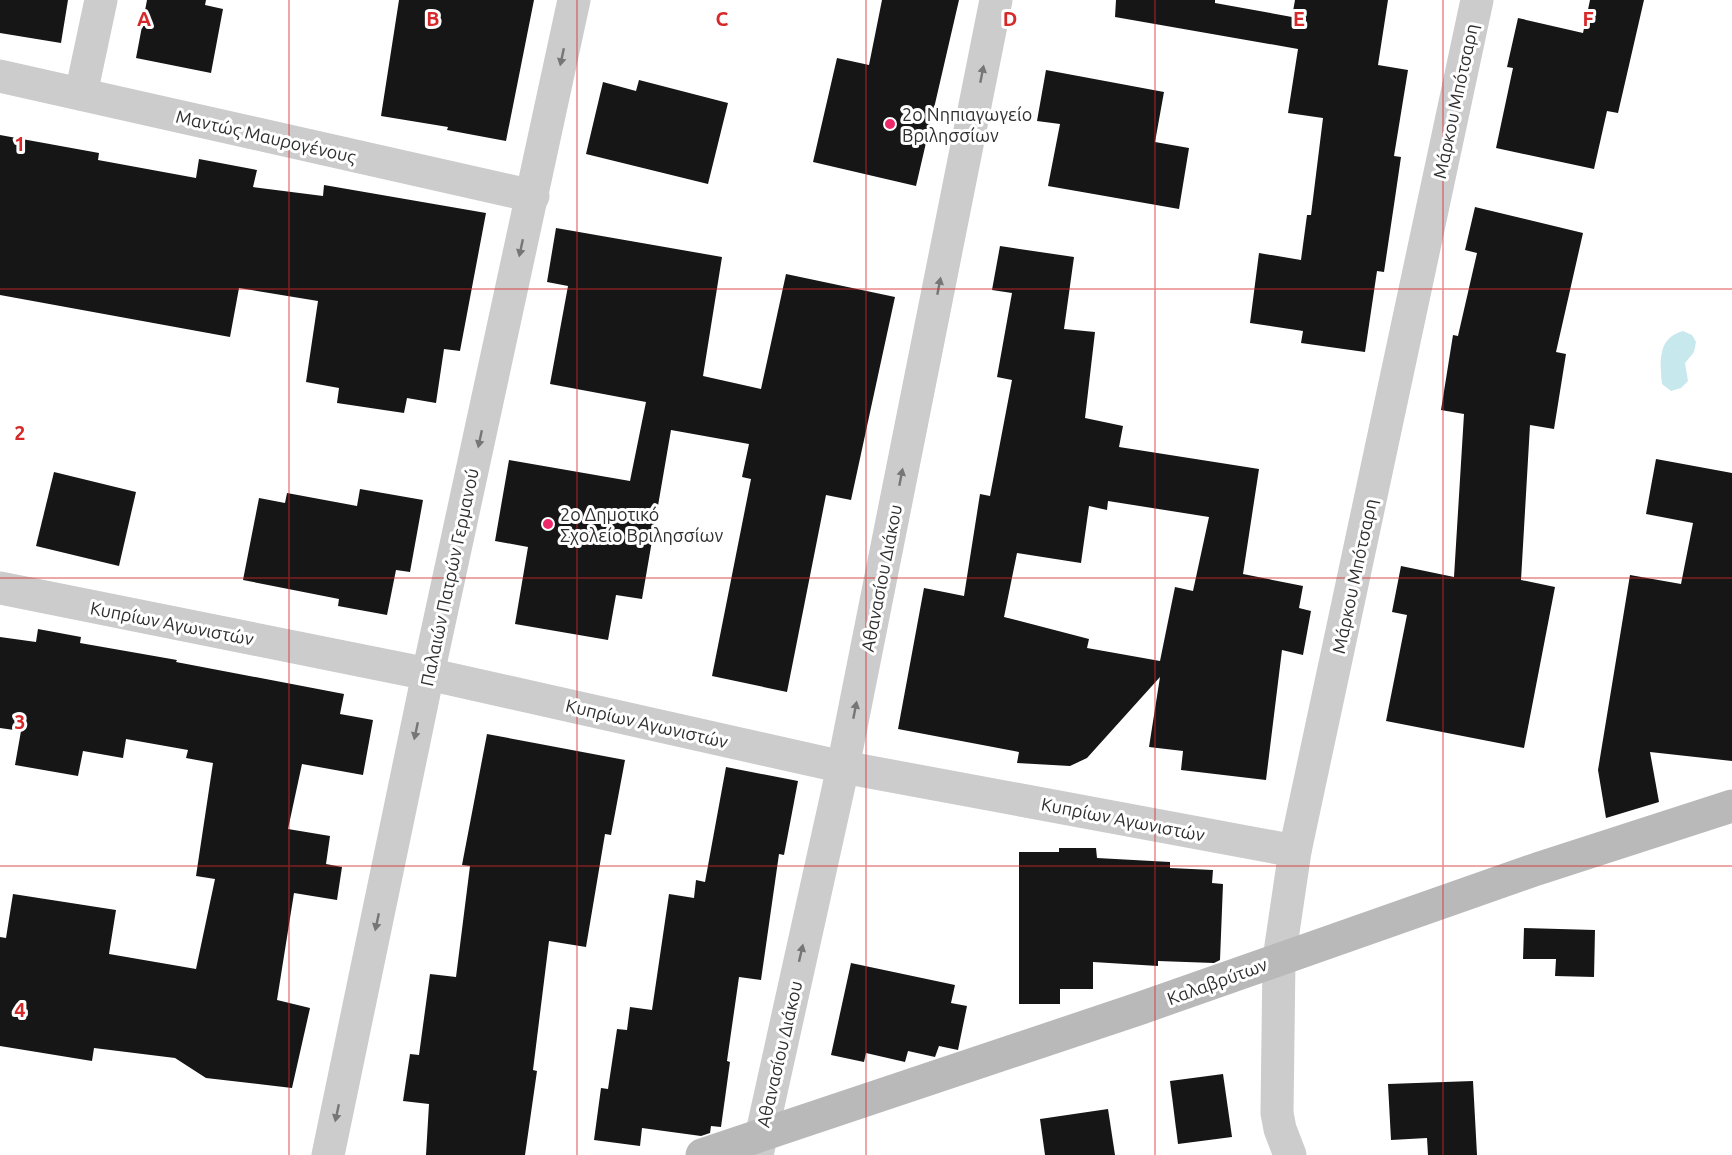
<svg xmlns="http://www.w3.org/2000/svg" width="1732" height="1155" font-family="Ubuntu,sans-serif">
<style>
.water{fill:#c7e8ed}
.building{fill:#161616;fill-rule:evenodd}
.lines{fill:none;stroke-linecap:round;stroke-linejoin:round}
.street{stroke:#ccc;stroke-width:33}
.secondary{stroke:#b9b9b9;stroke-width:33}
.oneway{fill:#767676}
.grid{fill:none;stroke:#d62828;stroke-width:1.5;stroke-opacity:0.55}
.poi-dot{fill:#ee2969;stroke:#fff;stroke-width:2}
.labels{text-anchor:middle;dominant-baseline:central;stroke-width:6;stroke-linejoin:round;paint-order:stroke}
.street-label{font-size:18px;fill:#2f2f2f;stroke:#fff}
.poi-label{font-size:18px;fill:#2f2f2f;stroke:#fff;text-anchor:start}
.grid-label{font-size:20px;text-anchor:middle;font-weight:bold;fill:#d62828;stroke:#fff;stroke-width:6;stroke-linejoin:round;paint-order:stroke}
</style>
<rect width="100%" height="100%" fill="#fff"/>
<path class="water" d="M1683,331L1692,335L1696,342L1694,352L1685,363L1688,381L1681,388L1671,391L1662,384C1660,362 1657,338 1683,331Z"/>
<g class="building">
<path d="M0,0H68L61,43L0,33Z"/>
<path d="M147,0H206L205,5L223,9L211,73L136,58Z"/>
<path d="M399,0H534L506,141L447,130L448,127L381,116Z"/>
<path d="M882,0H959L916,186L813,162L837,58L869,65Z"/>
<path d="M1116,0H1215V3L1292,17L1295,0H1388L1378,65L1408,70L1394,156L1401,157L1395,198L1384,272L1377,271L1365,352L1301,343L1303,331L1250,323L1259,253L1301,260L1307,215H1311L1323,118L1288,113L1298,49L1115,17Z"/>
<path d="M1590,0H1644L1618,113L1607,111L1594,169L1496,148L1513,68L1507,67L1518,18L1583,33Z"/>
<path d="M1046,70L1164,92L1155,142L1189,148L1179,209L1048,186L1060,124L1037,121Z"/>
<path d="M639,80L728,103L708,184L586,154L603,82L636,91Z"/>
<path d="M0,135L99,153L98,160L196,178L199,159L257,170L253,187L323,196L324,185L486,213L460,351L444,349L436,403L407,398L404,413L337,403L339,388L306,382L318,301L239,288L230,337L0,295Z"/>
<path d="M1475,207L1583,233L1556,352L1566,354L1554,429L1530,425L1521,580L1555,587L1524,748L1386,721L1407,615L1392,612L1401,566L1454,577L1464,414L1441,410L1453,335L1458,336L1477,253L1465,250Z"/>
<path d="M556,228L722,257L703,376L761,389L786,274L895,297L851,500L826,495L787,692L712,676L751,479L742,477L749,444L671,430L642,599L616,595L608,640L515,624L528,547L495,541L509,460L630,481L646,402L550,384L568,286L547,282Z"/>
<path d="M1000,246L1074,257L1064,329L1095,332L1085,418L1123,426L1119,447L1259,469L1243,574L1303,586L1299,608L1311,611L1303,655L1282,650L1266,780L1181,770L1183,751L1149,747L1160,677L1087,758L1070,766L1017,763L1019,752L898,729L924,588L964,596L980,494L990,496L1012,380L997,377L1012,293L992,290ZM1108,501L1209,517L1193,591L1175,587L1160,661L1087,648L1089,639L1004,617L1017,553L1081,563L1089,506L1107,510Z"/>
<path d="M1656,459L1732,473V761L1650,752L1659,802L1606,818L1598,770L1630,575L1681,584L1693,523L1646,514Z"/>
<path d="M54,472L136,492L119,566L36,546Z"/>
<path d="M360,489L423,500L410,572L396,570L387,615L338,606L339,599L243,580L259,498L285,503L287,493L357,506Z"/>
<path d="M38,629L81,637L80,643L177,660L176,662L344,694L340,714L373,720L363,775L302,764L288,829L330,836L326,864L342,867L337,900L294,893L277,1000L310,1008L292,1088L206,1078L175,1058L94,1048L92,1061L0,1046V937L6,938L13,894L116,910L109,954L196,969L215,879L196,876L213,763L186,758L188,750L126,739L123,758L83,751L78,776L15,765L21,731L0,728V637L36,642Z"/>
<path d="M487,734L625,760L611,835L605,834L586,947L549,941L533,1070L537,1071L525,1155H426L429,1104L403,1101L410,1054L419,1055L430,974L456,977L470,866L462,865Z"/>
<path d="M726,767L798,781L784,855L779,854L761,980L739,977L727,1061L730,1062L721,1127L711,1126L710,1133L701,1136L642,1128L640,1146L594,1140L601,1088L608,1089L617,1029L627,1030L630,1007L652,1010L669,894L694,898L696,880L705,882Z"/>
<path d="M1059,848H1096L1097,858L1170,862V868L1213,870L1212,883L1223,884L1220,960L1214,963L1158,961V966L1093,962V989H1060V1004H1019V852H1059Z"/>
<path d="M1524,928L1595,930L1594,977L1555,976L1556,959H1523Z"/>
<path d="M851,963L955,985L951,1003L967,1006L958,1050L939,1046L935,1057L908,1051L905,1062L866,1053L864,1062L831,1055Z"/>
<path d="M1223,1074L1232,1137L1178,1144L1170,1081Z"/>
<path d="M1473,1081L1477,1155H1428L1427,1138L1391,1140L1388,1084Z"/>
<path d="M1108,1109L1115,1155H1045L1040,1119Z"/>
</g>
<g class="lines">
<g class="street">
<path d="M0,76L533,196"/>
<path d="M81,94L101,0"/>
<path d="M0,588L428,674L843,767L1295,851"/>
<path d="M328,1155L428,674L574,0"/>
<path d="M757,1155L843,767L996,0"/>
<path d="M1290,1155L1280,1129L1277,1113L1279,959L1295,851L1477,0"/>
</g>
<path class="secondary" d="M702,1155L1141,1008L1537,869L1732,806"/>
</g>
<defs><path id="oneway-solid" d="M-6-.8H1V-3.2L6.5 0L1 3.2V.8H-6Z" transform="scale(1.5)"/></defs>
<g class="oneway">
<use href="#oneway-solid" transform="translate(562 57) rotate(102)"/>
<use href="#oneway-solid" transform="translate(982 74) rotate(-79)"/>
<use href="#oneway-solid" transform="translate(521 248) rotate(102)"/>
<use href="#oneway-solid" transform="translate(939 286) rotate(-79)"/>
<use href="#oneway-solid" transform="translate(480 439) rotate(102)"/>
<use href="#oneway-solid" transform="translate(901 477) rotate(-79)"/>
<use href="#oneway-solid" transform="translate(855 710) rotate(-79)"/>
<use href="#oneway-solid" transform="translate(416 731) rotate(102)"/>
<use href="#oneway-solid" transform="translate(377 922) rotate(102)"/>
<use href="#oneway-solid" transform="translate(801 953) rotate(-77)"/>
<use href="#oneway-solid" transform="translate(337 1113) rotate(102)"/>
</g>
<path class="grid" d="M289,0V1155M577,0V1155M866,0V1155M1155,0V1155M1443,0V1155M0,289H1732M0,578H1732M0,866H1732"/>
<g class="poi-dot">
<circle cx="890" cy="124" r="6"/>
<circle cx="548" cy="524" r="6"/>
</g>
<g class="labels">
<g class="street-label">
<text transform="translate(1455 101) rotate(-78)">Μάρκου Μπότσαρη</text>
<text transform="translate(266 136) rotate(13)">Μαντώς Μαυρογένους</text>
<text transform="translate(1354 576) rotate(-78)">Μάρκου Μπότσαρη</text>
<text transform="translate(449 577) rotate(-78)">Παλαιών Πατρών Γερμανού</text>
<text transform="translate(881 578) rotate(-79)">Αθανασίου Διάκου</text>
<text transform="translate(172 623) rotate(11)">Κυπρίων Αγωνιστών</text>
<text transform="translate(647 723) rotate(13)">Κυπρίων Αγωνιστών</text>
<text transform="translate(1123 819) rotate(11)">Κυπρίων Αγωνιστών</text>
<text transform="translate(1217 981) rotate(-20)">Καλαβρύτων</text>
<text transform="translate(779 1054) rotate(-77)">Αθανασίου Διάκου</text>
</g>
<g class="poi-label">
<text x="902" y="114">2ο Νηπιαγωγείο<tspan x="902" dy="21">Βριλησσίων</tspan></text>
<text x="560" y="514">2ο Δημοτικό<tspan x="560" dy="21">Σχολείο Βριλησσίων</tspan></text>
</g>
</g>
<g class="grid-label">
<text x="144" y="26">A</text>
<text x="433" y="26">B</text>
<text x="722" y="26">C</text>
<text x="1010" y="26">D</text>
<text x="1299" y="26">E</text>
<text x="1588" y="26">F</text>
<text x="20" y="151">1</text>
<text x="20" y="440">2</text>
<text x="20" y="729">3</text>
<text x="20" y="1017">4</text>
</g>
</svg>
